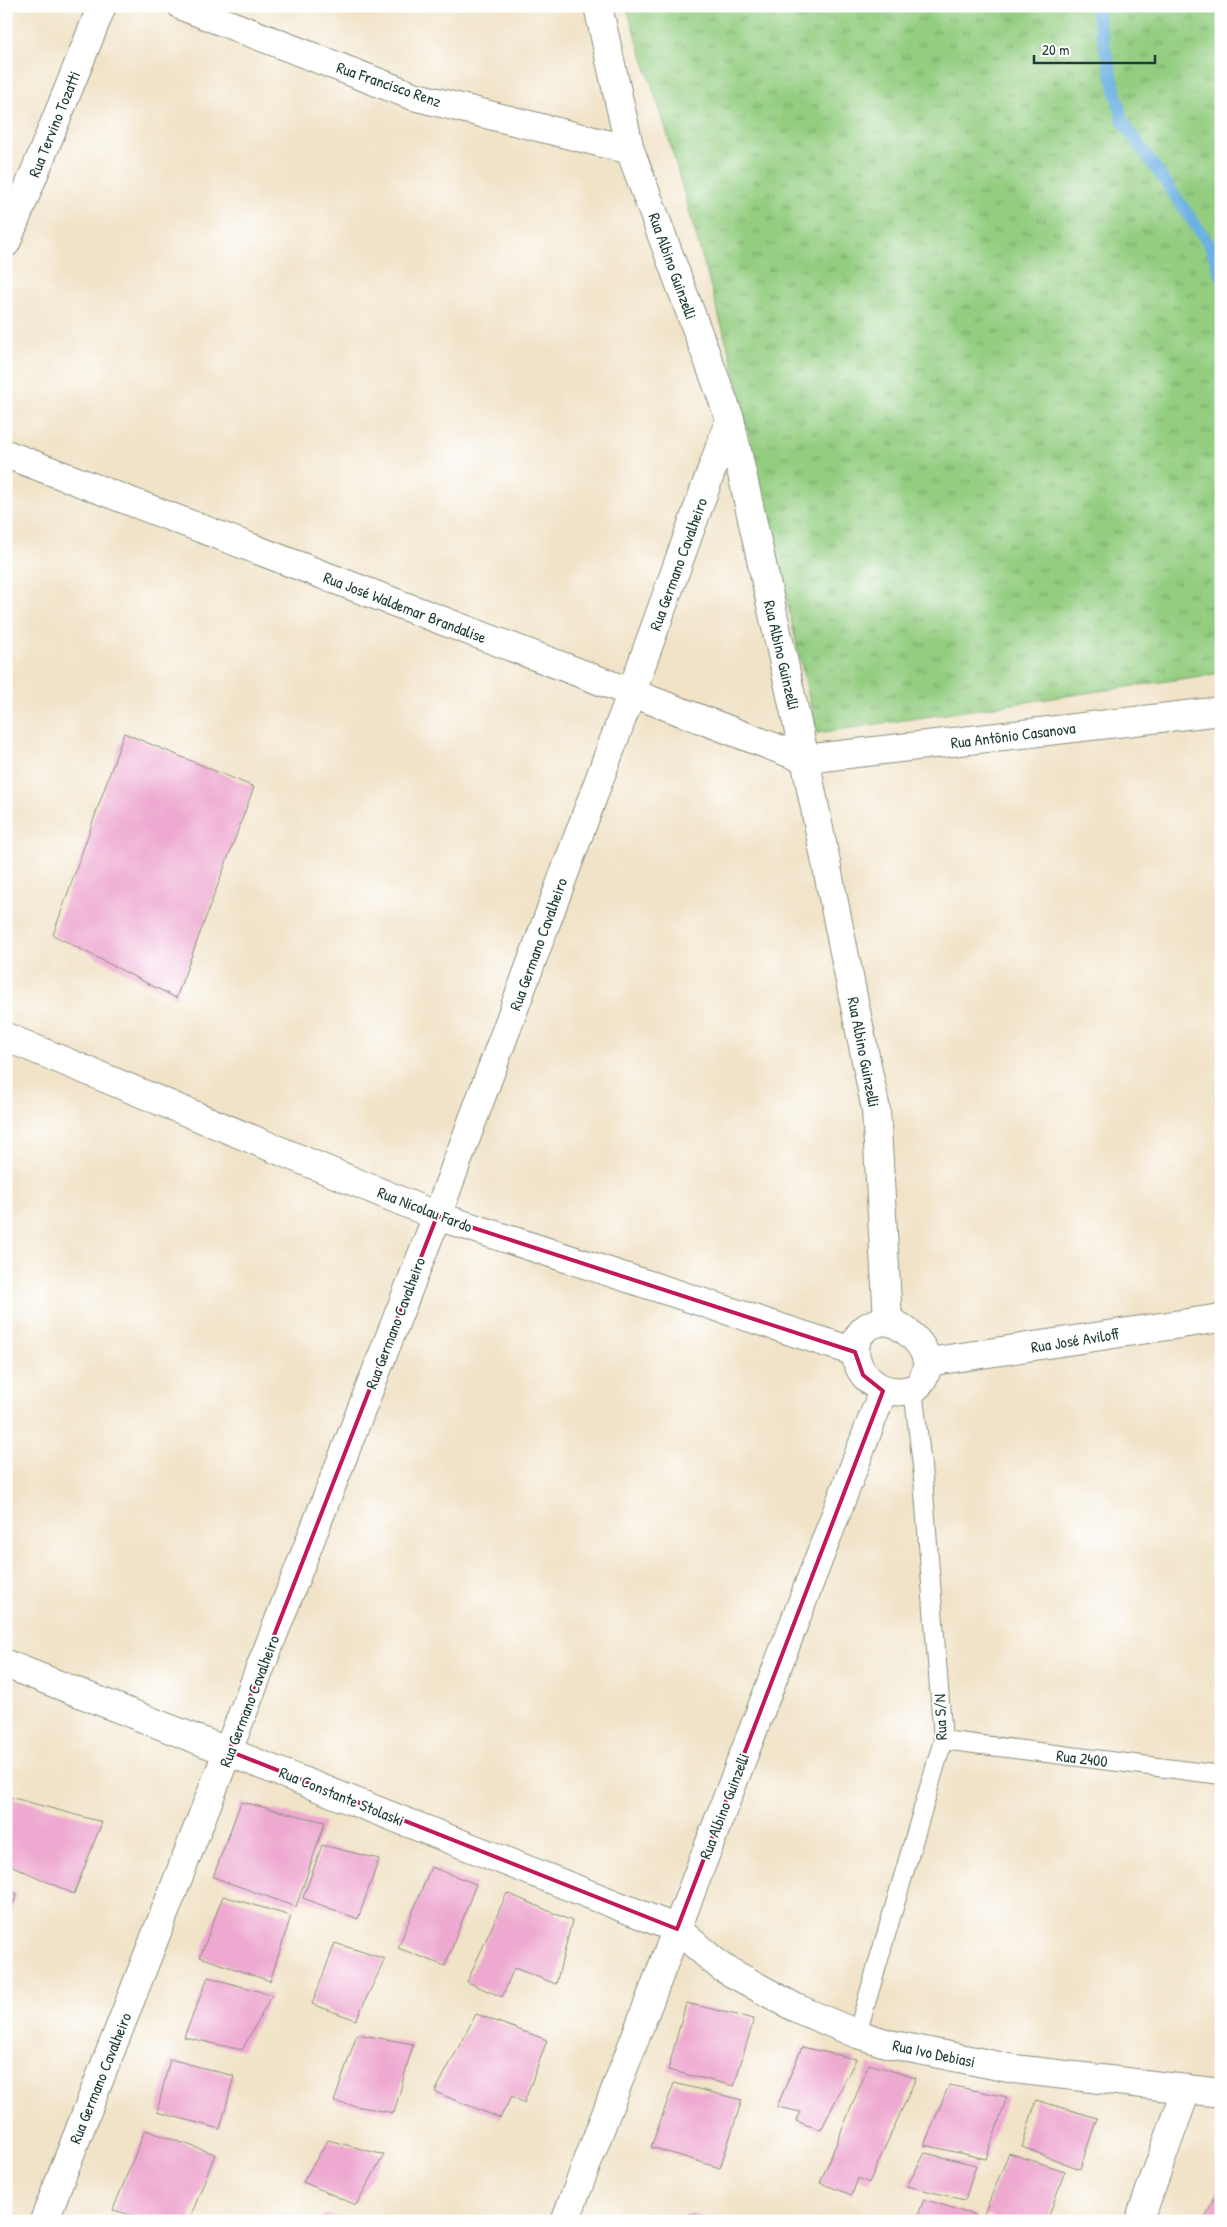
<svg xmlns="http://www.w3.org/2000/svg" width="1227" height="2227" font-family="'Patrick Hand',sans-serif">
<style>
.grass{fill:url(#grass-tufts);stroke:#59855a}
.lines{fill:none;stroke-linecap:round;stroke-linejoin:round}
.stream{stroke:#6db1e2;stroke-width:12}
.building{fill:#eea9d0}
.lane-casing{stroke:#88907e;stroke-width:20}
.street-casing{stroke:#88907e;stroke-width:30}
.secondary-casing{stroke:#88907e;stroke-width:30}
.lane{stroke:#fff;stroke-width:18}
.street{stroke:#fff;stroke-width:28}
.secondary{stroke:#fff;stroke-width:28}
.marked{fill:none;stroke:#c2185b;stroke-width:4;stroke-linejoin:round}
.labels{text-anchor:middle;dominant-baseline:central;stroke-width:4;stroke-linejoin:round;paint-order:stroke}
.street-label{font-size:16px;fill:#1f3d34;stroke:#fff}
</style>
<defs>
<pattern id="grass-tufts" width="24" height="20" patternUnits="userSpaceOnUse" patternTransform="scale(1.25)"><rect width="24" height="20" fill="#93cd80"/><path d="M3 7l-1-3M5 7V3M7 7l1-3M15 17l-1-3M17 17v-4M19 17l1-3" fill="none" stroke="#77a86a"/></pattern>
</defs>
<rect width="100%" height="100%" fill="#fff"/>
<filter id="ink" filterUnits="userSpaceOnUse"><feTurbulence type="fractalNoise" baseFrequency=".02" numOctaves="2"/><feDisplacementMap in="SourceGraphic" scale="10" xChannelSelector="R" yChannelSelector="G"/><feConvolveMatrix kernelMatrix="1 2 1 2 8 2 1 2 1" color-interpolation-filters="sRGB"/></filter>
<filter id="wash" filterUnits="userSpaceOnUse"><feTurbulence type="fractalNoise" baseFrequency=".0096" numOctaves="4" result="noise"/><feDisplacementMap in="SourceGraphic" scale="20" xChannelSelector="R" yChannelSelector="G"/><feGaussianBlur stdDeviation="1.12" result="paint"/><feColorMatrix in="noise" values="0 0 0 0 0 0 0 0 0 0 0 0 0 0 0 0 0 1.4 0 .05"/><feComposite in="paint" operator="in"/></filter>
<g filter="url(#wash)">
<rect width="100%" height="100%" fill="#f1e3c8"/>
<path class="grass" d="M626,6H1221V673L817,733L734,369L665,126Z"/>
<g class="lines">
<path class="stream" d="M1095,6L1123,122L1211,247L1221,276"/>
</g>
<g id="blocks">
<g class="building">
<path d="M124,733L254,787L176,998L53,935Z"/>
<path d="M6,1796L102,1822L74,1894L6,1863Z"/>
<path d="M241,1802L325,1822L296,1907L213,1877Z"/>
<path d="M322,1845L379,1859L358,1919L303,1898Z"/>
<path d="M431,1867L476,1884L445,1966L398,1948Z"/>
<path d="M6,1889L17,1894L6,1923Z"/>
<path d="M507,1893L572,1921L556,1984L514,1968L502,1997L467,1982Z"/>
<path d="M223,1896L291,1916L270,1981L200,1957Z"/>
<path d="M335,1943L385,1959L356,2020L312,2004Z"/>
<path d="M208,1977L272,1995L242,2050L184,2037Z"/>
<path d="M686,2003L754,2019L734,2086L668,2070Z"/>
<path d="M476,2014L547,2040L524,2103L512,2096L500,2118L435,2092Z"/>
<path d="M357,2034L413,2044L394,2113L334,2102Z"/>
<path d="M802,2047L856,2059L821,2130L796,2121L801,2112L777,2107Z"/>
<path d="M170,2059L234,2076L220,2129L157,2112Z"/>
<path d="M869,2064L916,2078L869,2183L858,2178L852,2195L820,2183Z"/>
<path d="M674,2083L742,2100L720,2168L651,2147Z"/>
<path d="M949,2085L1007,2097L986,2159L924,2145Z"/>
<path d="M1036,2100L1097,2118L1080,2169L1022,2147Z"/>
<path d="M145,2130L215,2154L189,2221H151L113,2210Z"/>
<path d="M328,2140L384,2155L356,2205L303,2182Z"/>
<path d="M925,2153L976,2165L965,2200L907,2186Z"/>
<path d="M1009,2153L1065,2171L1047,2221H1006L984,2214Z"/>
<path d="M1221,2182V2221H1204Z"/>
<path d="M924,2199L977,2216L975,2221H916Z"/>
<path d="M689,2213L717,2220V2221H686Z"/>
<path d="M324,2214L349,2220V2221H321Z"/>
</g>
</g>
</g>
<g filter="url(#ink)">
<use href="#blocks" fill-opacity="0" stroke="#88907e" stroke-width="1"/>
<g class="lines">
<defs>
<g id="lane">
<path d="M943,1740L1221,1775"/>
<path d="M857,2034L943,1740L922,1466L913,1389"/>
</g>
<g id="street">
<path d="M182,6L413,96L630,150"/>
<path d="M598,6L630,150L730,419L805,759L876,1110L888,1321"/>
<path d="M6,454L805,759L1221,711"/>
<path d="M677,1929L721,1967L796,2008L857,2034L889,2044L1014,2069L1221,2093"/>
<path d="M44,2221L437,1216L631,694L730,419"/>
<path d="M565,2221L883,1391"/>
<path d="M1139,2221L1186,2091"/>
</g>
<g id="secondary">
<path d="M6,243L102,6"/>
<path d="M6,1037L437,1216L855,1352"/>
<path d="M888,1321C909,1328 938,1355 923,1378C920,1384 915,1389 909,1390C858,1403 829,1325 888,1321Z"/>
<path d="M928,1362L1221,1318"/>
<path d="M6,1664L677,1929"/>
</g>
</defs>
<use href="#lane" class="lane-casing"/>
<use href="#street" class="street-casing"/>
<use href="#secondary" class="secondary-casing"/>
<use href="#lane" class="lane"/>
<use href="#street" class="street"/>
<use href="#secondary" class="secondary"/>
</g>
</g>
<path class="marked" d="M437,1216L855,1352L863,1375L883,1391L677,1929L229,1751Z"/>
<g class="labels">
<g class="street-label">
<text transform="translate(389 84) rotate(19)">Rua Francisco Renz</text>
<text transform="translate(54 124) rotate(-68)">Rua Tervino Tozatti</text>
<text transform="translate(673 266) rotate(70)">Rua Albino Guinzelli</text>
<text transform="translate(678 564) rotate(-70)">Rua Germano Cavalheiro</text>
<text transform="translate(405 607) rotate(21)">Rua José Waldemar Brandalise</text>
<text transform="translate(782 655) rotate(77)">Rua Albino Guinzelli</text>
<text transform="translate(1013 735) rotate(-7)">Rua Antônio Casanova</text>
<text transform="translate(538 944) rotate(-70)">Rua Germano Cavalheiro</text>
<text transform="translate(864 1052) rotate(79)">Rua Albino Guinzelli</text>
<text transform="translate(425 1209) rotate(21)">Rua Nicolau Fardo</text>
<text transform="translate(395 1323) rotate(-69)">Rua Germano Cavalheiro</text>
<text transform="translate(1075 1340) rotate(-9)">Rua José Aviloff</text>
<text transform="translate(249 1701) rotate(-69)">Rua Germano Cavalheiro</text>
<text transform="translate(940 1717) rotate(-92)">Rua S/N</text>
<text transform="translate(1082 1758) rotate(7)">Rua 2400</text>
<text transform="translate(342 1796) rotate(22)">Rua Constante Stolaski</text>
<text transform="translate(724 1806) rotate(-69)">Rua Albino Guinzelli</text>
<text transform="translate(934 2053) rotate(12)">Rua Ivo Debiasi</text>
<text transform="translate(100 2078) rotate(-68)">Rua Germano Cavalheiro</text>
</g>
</g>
<rect width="1227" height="2227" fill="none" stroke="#fff" stroke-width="25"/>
<path d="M1034 55v8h121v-8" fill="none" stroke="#1f3d34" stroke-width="2.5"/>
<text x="1042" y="55" font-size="15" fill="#1f3d34" stroke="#ffffff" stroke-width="4" paint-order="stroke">20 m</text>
</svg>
